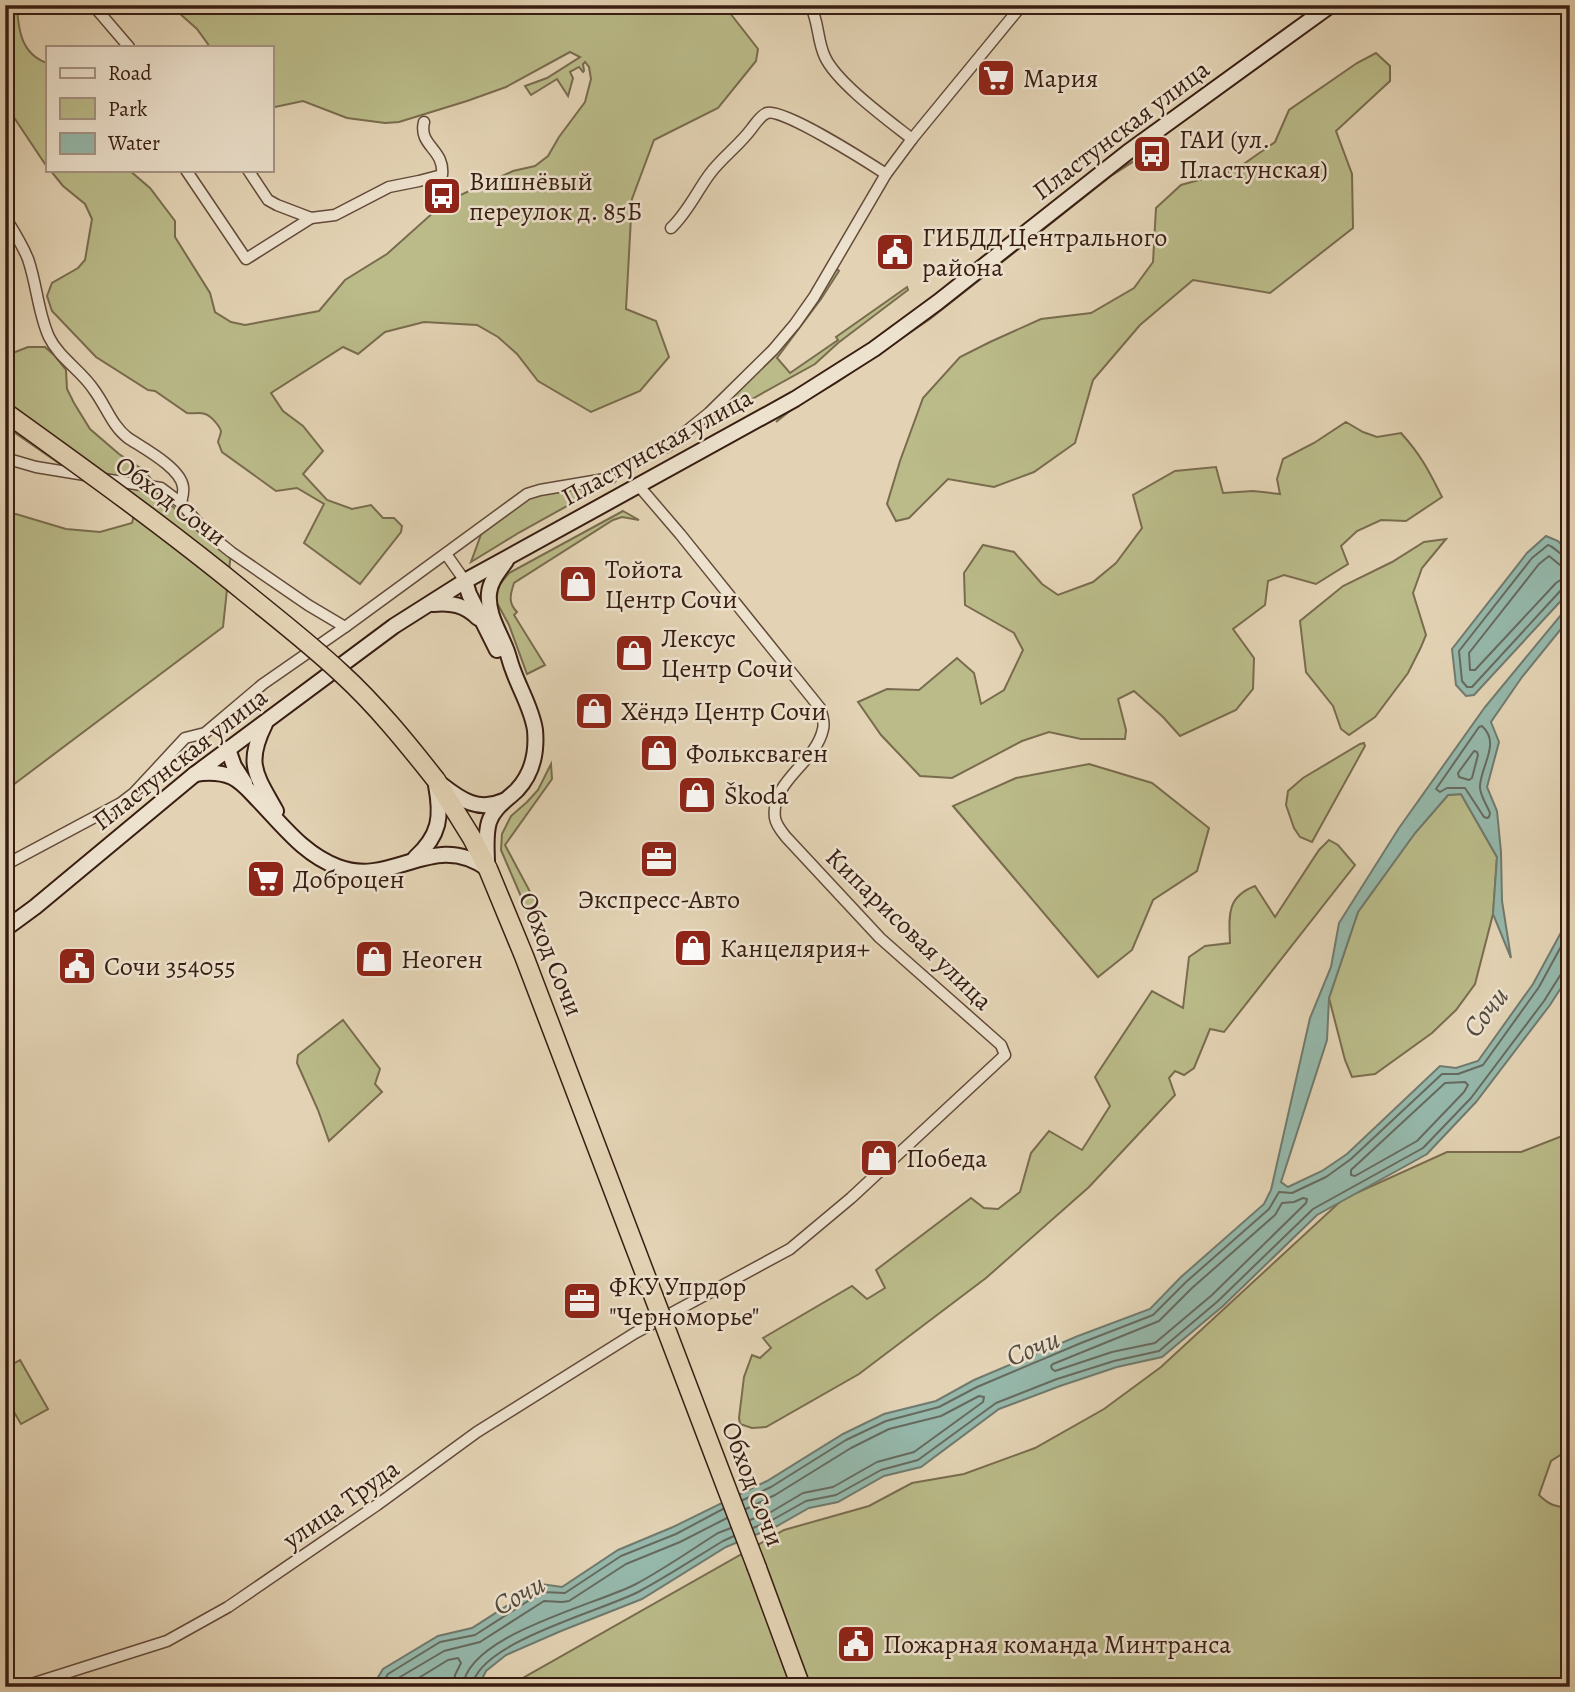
<svg xmlns="http://www.w3.org/2000/svg" width="1575" height="1692" font-family="Alegreya,serif">
<style>
.green{fill:#babb89;stroke:#796c4e;stroke-width:2}
.water{fill:#95b8ab;stroke:#707a6e;stroke-width:2}
.lines{fill:none;stroke-linecap:round;stroke-linejoin:round}
.shore{stroke:#666a5e;stroke-width:2}
.street-casing{stroke:#634a3a;stroke-width:13}
.secondary-casing{stroke:#381d12;stroke-width:18}
.highway-casing{stroke:#381d12;stroke-width:21}
.street{stroke:#ede2ce;stroke-width:10}
.secondary{stroke:#ede2ce;stroke-width:14}
.highway{stroke:#e3d3b4;stroke-width:18}
.highway-bridge-casing{stroke:#381d12;stroke-width:21;stroke-linecap:butt}
.highway-bridge{stroke:#e3d3b4;stroke-width:18}
.labels{text-anchor:middle;dominant-baseline:central;stroke-width:5;stroke-linejoin:round;paint-order:stroke}
.poi-label{font-size:26px;fill:#381d12;stroke:#ede2ce;text-anchor:start}
.street-label{font-size:26px;fill:#381d12;stroke:#ede2ce}
.water-label{font-size:28px;font-style:italic;fill:#544c40;stroke:#ede2ce}
</style>
<rect width="100%" height="100%" fill="#e3d3b4"/>
<filter id="stains"><feTurbulence type="fractalNoise" baseFrequency=".00286" numOctaves="4"/><feColorMatrix values="0 0 0 0 .2 0 0 0 0 .09 0 0 0 0 .02 0 0 0 .5 -.17"/></filter>
<radialGradient id="worn" r=".72"><stop offset=".6" stop-color="#630" stop-opacity="0"/><stop offset="1" stop-color="#630" stop-opacity=".3"/></radialGradient>
<g class="green">
<path d="M5,5H17C18,29 21,54 47,63V167L9,110L5,108Z"/>
<path d="M170,5H721L726,8L758,49L756,61L718,108L654,140L632,199L626,309L656,321L669,357L640,391L591,412L538,381L517,354L498,337L477,325L424,322L385,332L358,354L343,347L271,393L283,411L303,426L323,451L303,474L327,500L352,509L371,505L383,518H394L402,526L401,532L360,584L304,543L324,504L297,488L276,491L222,452L218,442C219,438 221,434 221,431C219,425 210,415 205,414C199,412 193,414 187,413L155,391L148,390L96,357L52,311L47,296L52,283L78,268L85,260L92,219L85,204L63,186L50,170H129L150,188L175,221V237L210,293L215,312L231,322L245,325L319,311L345,280L387,254L445,202L513,171L535,166L548,156L559,137L585,102L591,79L589,67L585,62L583,64L584,71L583,72L579,67L570,72L573,78L568,96L557,79L531,95L525,86L547,78L580,57L570,52L506,87L467,101L399,122L385,123L347,118L303,101L275,107L271,106V47H210L197,29Z"/>
<path d="M1376,53L1390,66V81L1336,131L1352,174L1353,228L1270,293L1193,280L1140,325L1093,380L1075,443L1034,472L994,487L948,479L909,518L896,521L887,504L900,461L923,398L960,357L990,342L1041,319L1091,313L1134,288L1153,262L1156,208L1181,185L1235,170L1275,142L1289,110L1357,63Z"/>
<path d="M1136,160L1111,176L930,319L836,383L795,407L776,422L795,405L835,382L906,334L956,297L1110,174Z"/>
<path d="M836,268L839,271L821,299L777,358L790,373L838,340L836,337L907,287L908,290L838,343L815,364L752,399L710,417Z"/>
<path d="M28,347H45L54,355L66,370L67,389L74,403L90,429L119,454L145,471L167,501L201,534L231,552L223,627L5,791V517L16,514L66,529L100,532L132,523L134,515L5,426V356Z"/>
<path d="M1346,422L1363,432L1377,437L1401,433C1421,455 1429,471 1442,497L1406,521L1381,520L1357,531L1341,546L1348,564L1316,584L1284,575L1268,581L1265,605L1233,629L1254,658L1253,689L1236,710L1180,736L1163,717L1134,691L1118,699L1126,730L1125,739H1081L1049,732L1022,741L952,778L920,776L881,735L858,702L887,689L919,690L957,658L974,673L981,704L1004,690L1023,650L1014,633L965,605L964,573L983,545L1014,552L1042,584L1058,595L1093,582L1116,563L1142,528L1133,495L1175,471L1216,467L1223,493L1253,491L1280,494L1277,479L1283,459L1314,443Z"/>
<path d="M605,485L520,532L471,562L483,529L522,500L544,492Z"/>
<path d="M623,511L639,520L622,517L613,520L514,583C510,595 508,603 517,612L514,615L545,665L527,674L509,625L496,601L499,585L509,573Z"/>
<path d="M1446,539L1422,568L1413,593L1426,635L1421,647L1408,673L1375,717L1349,735L1341,729L1333,706L1306,672L1300,621L1343,586L1392,562L1424,542Z"/>
<path d="M1364,743L1365,746L1312,842L1300,837L1294,828L1286,805L1288,791L1303,778L1360,744Z"/>
<path d="M551,764L552,779L505,845L543,916L532,922L501,850L502,834L511,816L527,802L538,790Z"/>
<path d="M1089,764L1152,783L1209,828L1197,871L1153,900L1132,950L1098,977L953,806L1016,778Z"/>
<path d="M1461,794L1497,857L1493,914L1475,984L1456,1010L1432,1033L1375,1074L1352,1077L1345,1060L1329,998L1358,912L1415,833L1448,795Z"/>
<path d="M1329,840L1338,845L1355,865L1224,1032L1210,1029L1194,1068L1184,1075L1175,1071L1169,1078L1175,1095L1089,1187L986,1278L859,1374L766,1427L752,1428L740,1424L739,1418L744,1377L752,1355L760,1358L771,1348L763,1338L852,1286L867,1299L885,1288L876,1270L971,1198L984,1208L998,1209L1020,1192L1031,1153L1049,1131L1082,1150L1110,1106L1095,1077L1152,991L1183,1008L1189,957L1205,946L1230,943C1229,916 1226,897 1255,886L1275,917L1319,850Z"/>
<path d="M343,1020L380,1069L375,1084L382,1092L329,1141L318,1110L297,1063L298,1055Z"/>
<path d="M1570,1129V1449L1551,1461L1539,1495C1548,1504 1556,1508 1570,1507V1687H507L784,1530L869,1506L912,1483L964,1474L1035,1448L1104,1409L1161,1367L1343,1199L1447,1152H1521L1565,1135Z"/>
<path d="M20,1360L48,1409L21,1424L5,1397V1368Z"/>
</g>
<g class="water">
<path d="M1546,536L1558,541L1570,553V591L1474,695L1466,696L1456,685L1452,649L1527,553Z"/>
<path d="M1570,604V618L1522,677L1491,722L1499,742L1487,787L1497,811L1501,852L1502,901L1511,958L1493,914L1497,857L1461,794L1448,795L1415,833L1358,912L1329,998L1327,1040L1281,1182L1288,1187L1322,1171L1347,1154L1440,1066L1456,1068L1478,1061L1533,984L1570,916V974L1550,1005L1476,1102L1427,1154L1317,1215L1223,1306L1162,1357L1117,1367L1060,1386L999,1409L921,1467L884,1476L838,1502L809,1508L777,1526L726,1547L642,1599L561,1631L506,1655L486,1671L478,1687H372L383,1669L438,1636L472,1628L541,1584L562,1587L618,1550L673,1527L767,1481L843,1434L884,1414L936,1401L974,1380L1078,1336L1150,1309L1181,1277L1264,1204L1271,1190L1310,1018L1331,967L1339,923L1399,828L1485,707Z"/>
</g>
<g class="lines">
<g class="shore">
<path d="M1570,558C1560,557 1557,548 1548,545L1532,558L1459,651L1462,681L1467,687H1472L1562,589L1570,587"/>
<path d="M1570,566L1560,565L1549,556L1539,564L1469,653L1470,670H1475L1556,583L1562,579L1570,578"/>
<path d="M1482,726C1501,743 1481,765 1480,786C1479,794 1487,805 1490,813L1489,817L1487,818L1484,817L1465,788H1447L1440,792L1436,789L1479,727Z"/>
<path d="M1474,751L1477,752L1478,755L1472,778L1469,780L1459,777L1458,773Z"/>
<path d="M1465,1082L1468,1085L1464,1092L1417,1141L1355,1176L1351,1175V1170L1445,1083Z"/>
<path d="M1303,1198L1307,1199L1306,1203L1212,1295L1155,1343L1112,1352L1055,1371L1052,1369L1051,1366L1053,1364L1159,1321L1192,1288L1275,1215L1282,1203L1294,1202Z"/>
<path d="M743,1500L771,1487L846,1440L886,1421L939,1407L977,1387L1081,1343L1153,1315L1186,1282L1269,1209L1279,1192L1292,1193L1326,1177L1351,1159L1442,1074H1458L1483,1065L1539,987L1570,930"/>
<path d="M746,1509L775,1495L851,1448L889,1429L941,1416L979,1396L984,1397L983,1402L914,1452L877,1462L833,1487L803,1493L771,1512L750,1520"/>
<path d="M753,1528L774,1519L806,1501L836,1495L881,1470L918,1460L996,1403L1057,1379L1114,1361L1159,1351L1218,1301L1313,1209L1423,1148L1471,1098L1544,1001L1561,974L1570,972"/>
<path d="M380,1687L388,1674L440,1642L475,1635L542,1592L565,1593L621,1556L676,1534L723,1509"/>
<path d="M390,1687L395,1680L444,1651L480,1642L544,1601L562,1602L569,1601L626,1564L680,1542L727,1518"/>
<path d="M404,1687L448,1660L458,1658L461,1663L455,1675L453,1687"/>
<path d="M463,1687C466,1635 596,1605 636,1584C664,1569 691,1550 718,1533L731,1528"/>
<path d="M472,1687C477,1642 603,1611 640,1591C668,1576 695,1558 723,1541L734,1536"/>
</g>
<defs>
<g id="street">
<path d="M93,5L129,47"/>
<path d="M810,5C819,21 817,41 825,57C837,83 888,120 912,139"/>
<path d="M186,170L246,259L311,218"/>
<path d="M248,170L268,200L277,205L311,218L335,215L389,187L419,181L442,175C445,149 418,146 424,122"/>
<path d="M5,217C13,230 22,244 28,259C37,285 38,313 49,337C59,358 82,371 94,390C106,406 112,426 128,438C143,448 181,468 183,487C184,492 182,498 181,503L205,531L231,552L308,605L345,627"/>
<path d="M671,228C687,213 696,193 709,175C721,158 739,146 752,128C756,123 761,115 767,113C783,108 869,163 886,174"/>
<path d="M667,447L709,413L773,350L795,324L814,297L886,174L912,139L1022,5"/>
<path d="M5,458L36,467L85,475"/>
<path d="M104,479L161,488L181,503"/>
<path d="M446,554L465,581"/>
<path d="M5,865L121,803L134,793L185,738L205,733L263,684L345,627L527,494L540,490L611,478"/>
<path d="M22,1687L167,1641L228,1607L377,1505L477,1432L635,1333L790,1249L851,1198L1005,1055L1001,1045L880,938L786,837C782,832 776,825 775,818C770,781 816,763 823,729C825,722 822,715 820,708L680,534L638,485"/>
</g>
<g id="secondary">
<path d="M465,581L469,594L497,650"/>
<path d="M433,604C451,602 465,605 478,618"/>
<path d="M265,724C245,764 256,775 276,811"/>
<path d="M228,749L234,766L245,783"/>
<path d="M195,774C208,772 220,772 232,777C244,783 251,793 260,802C284,827 305,855 338,867C393,888 433,829 488,869"/>
<path d="M442,785C461,800 479,812 503,801"/>
<path d="M415,858C440,835 442,817 436,785"/>
<path d="M487,864C487,851 485,835 489,822C494,807 507,800 517,790C532,774 537,752 535,730C532,709 520,690 513,670C510,663 509,656 506,649C499,631 487,614 489,593C490,581 499,571 506,561"/>
<path d="M5,929L35,907L195,774L394,626L465,581L795,399L874,349L938,302L1128,152L1331,5"/>
</g>
<g id="highway">
<path d="M436,780L472,838L488,869"/>
<path d="M757,1568L801,1687"/>
</g>
</defs>
<use href="#street" class="street-casing"/>
<use href="#secondary" class="secondary-casing"/>
<use href="#highway" class="highway-casing"/>
<use href="#street" class="street"/>
<use href="#secondary" class="secondary"/>
<use href="#highway" class="highway"/>
<defs>
<g id="highway-bridge">
<path d="M5,412C87,471 169,530 247,594C279,620 311,645 341,673C376,705 406,742 436,780"/>
<path d="M488,869L524,956L757,1568"/>
</g>
</defs>
<use href="#highway-bridge" class="highway-bridge-casing"/>
<use href="#highway-bridge" class="highway-bridge"/>
</g>
<defs>
<symbol id="supermarket-square" viewBox="-11 -11 22 22"><rect x="-9" y="-9" width="18" height="18" rx="4" fill="#8f2418" stroke="#ede2ce"/><path d="M-6-5.5h2.5l.6 2H6L4.5 2H-2.5L-4.4-4H-6ZM-1.5 3.2a1.3 1.3 0 1 0 .1 0ZM3 3.2a1.3 1.3 0 1 0 .1 0Z" fill="#fff"/></symbol>
<symbol id="bus-square" viewBox="-11 -11 22 22"><rect x="-9" y="-9" width="18" height="18" rx="4" fill="#8f2418" stroke="#ede2ce"/><path d="M-5-6H5V4H4V6H2V4H-2V6H-4V4H-5ZM-3.5-4V0h7V-4ZM-3.5 1.2v1.5H-2V1.2ZM2 1.2v1.5H3.5V1.2Z" fill="#fff"/></symbol>
<symbol id="civic-square" viewBox="-11 -11 22 22"><rect x="-9" y="-9" width="18" height="18" rx="4" fill="#8f2418" stroke="#ede2ce"/><path d="M-.6-6.5H3V-4.5H.6V-3L4-1V1h2V6H-6V1h2V-1L-.6-3ZM-1.2 2.5V6h2.4V2.5Z" fill="#fff"/></symbol>
<symbol id="shop-square" viewBox="-11 -11 22 22"><rect x="-9" y="-9" width="18" height="18" rx="4" fill="#8f2418" stroke="#ede2ce"/><path d="M-5-2.5h2.3a2.7 3.5 0 0 1 5.4 0H5L5.5 6h-11ZM-1.5-2.5h3a1.5 2.3 0 0 0-3 0Z" fill="#fff"/></symbol>
<symbol id="office-square" viewBox="-11 -11 22 22"><rect x="-9" y="-9" width="18" height="18" rx="4" fill="#8f2418" stroke="#ede2ce"/><path d="M-6-3h4V-5.5h4V-3h4V5H-6ZM-1-4.5V-3h2v-1.5ZM-6 0V1H6V0Z" fill="#fff"/></symbol>
</defs>
<g fill-rule="evenodd">
<use href="#supermarket-square" x="974" y="56" width="44" height="44"/>
<use href="#bus-square" x="1130" y="132" width="44" height="44"/>
<use href="#bus-square" x="420" y="174" width="44" height="44"/>
<use href="#civic-square" x="873" y="230" width="44" height="44"/>
<use href="#shop-square" x="556" y="562" width="44" height="44"/>
<use href="#shop-square" x="612" y="631" width="44" height="44"/>
<use href="#shop-square" x="572" y="689" width="44" height="44"/>
<use href="#shop-square" x="637" y="731" width="44" height="44"/>
<use href="#shop-square" x="675" y="773" width="44" height="44"/>
<use href="#office-square" x="637" y="837" width="44" height="44"/>
<use href="#supermarket-square" x="244" y="857" width="44" height="44"/>
<use href="#shop-square" x="671" y="926" width="44" height="44"/>
<use href="#shop-square" x="352" y="937" width="44" height="44"/>
<use href="#civic-square" x="55" y="944" width="44" height="44"/>
<use href="#shop-square" x="857" y="1136" width="44" height="44"/>
<use href="#office-square" x="560" y="1279" width="44" height="44"/>
<use href="#civic-square" x="834" y="1622" width="44" height="44"/>
</g>
<g class="labels">
<g class="poi-label">
<text x="1023" y="78">Мария</text>
<text x="1179" y="139">ГАИ (ул.<tspan x="1179" dy="30">Пластунская)</tspan></text>
<text x="469" y="181">Вишнёвый<tspan x="469" dy="30">переулок д. 85Б</tspan></text>
<text x="922" y="237">ГИБДД Центрального<tspan x="922" dy="30">района</tspan></text>
<text x="605" y="569">Тойота<tspan x="605" dy="30">Центр Сочи</tspan></text>
<text x="661" y="638">Лексус<tspan x="661" dy="30">Центр Сочи</tspan></text>
<text x="621" y="711">Хёндэ Центр Сочи</text>
<text x="686" y="753">Фольксваген</text>
<text x="724" y="795">Škoda</text>
<text x="293" y="879">Доброцен</text>
<text x="659" y="899" text-anchor="middle">Экспресс-Авто</text>
<text x="720" y="948">Канцелярия+</text>
<text x="401" y="959">Неоген</text>
<text x="104" y="966">Сочи 354055</text>
<text x="906" y="1158">Победа</text>
<text x="609" y="1286">ФКУ Упрдор<tspan x="609" dy="30">"Черноморье"</tspan></text>
<text x="883" y="1644">Пожарная команда Минтранса</text>
</g>
<g class="street-label">
<text transform="translate(1121 130) rotate(-37)">Пластунская улица</text>
<text transform="translate(657 447) rotate(-29)">Пластунская улица</text>
<text transform="translate(171 501) rotate(37)">Обход Сочи</text>
<text transform="translate(180 759) rotate(-38)">Пластунская улица</text>
<text transform="translate(909 929) rotate(44)">Кипарисовая улица</text>
<text transform="translate(551 954) rotate(68)">Обход Сочи</text>
<text transform="translate(753 1484) rotate(69)">Обход Сочи</text>
<text transform="translate(341 1504) rotate(-35)">улица Труда</text>
</g>
<g class="water-label">
<text transform="translate(1486 1012) rotate(-52)">Сочи</text>
<text transform="translate(1033 1348) rotate(-22)">Сочи</text>
<text transform="translate(519 1595) rotate(-29)">Сочи</text>
</g>
</g>
<rect width="1575" height="1692" fill="none" stroke="#e3d3b4" stroke-width="28"/>
<rect x="7" y="7" width="1561" height="1678" fill="none" stroke="#381d12" stroke-width="3.5"/>
<rect x="14" y="14" width="1547" height="1664" fill="none" stroke="#381d12" stroke-width="2"/>
<rect x="46" y="46" width="228" height="126" fill="#ede2ce" stroke="#a59383" stroke-width="2"/>
<rect x="60" y="68" width="35" height="10" fill="#ede2ce" stroke="#a59383" stroke-width="2"/>
<text x="108" y="80" font-size="21" fill="#381d12">Road</text>
<rect x="60" y="98" width="35" height="21" fill="#babb89" stroke="#a59383" stroke-width="2"/>
<text x="108" y="116" font-size="21" fill="#381d12">Park</text>
<rect x="60" y="133" width="35" height="21" fill="#95b8ab" stroke="#a59383" stroke-width="2"/>
<text x="108" y="150" font-size="21" fill="#381d12">Water</text>
<rect width="100%" height="100%" filter="url(#stains)"/>
<rect width="100%" height="100%" fill="url(#worn)"/>
</svg>
